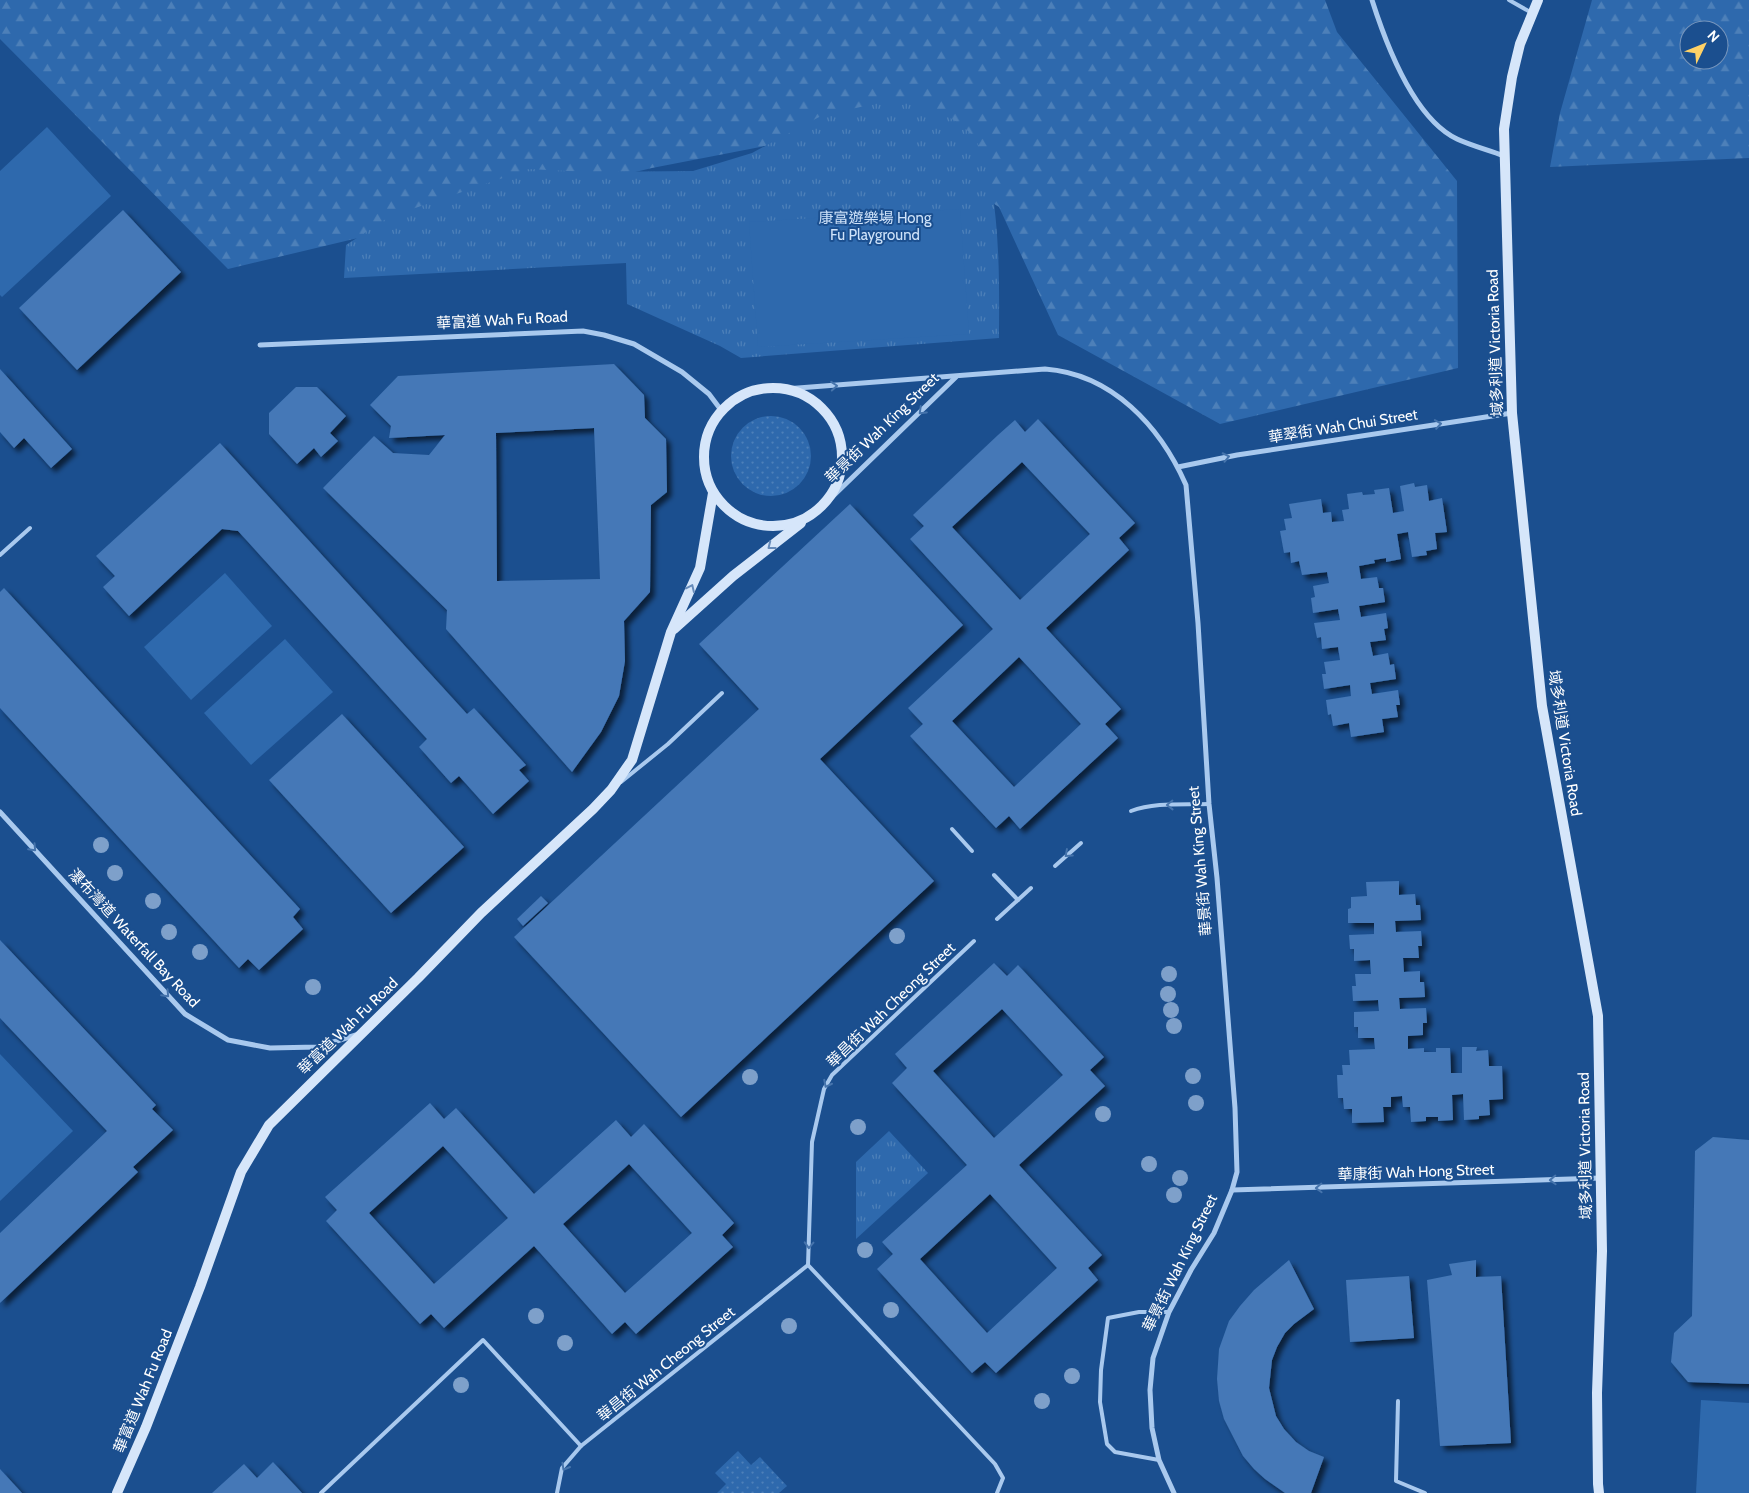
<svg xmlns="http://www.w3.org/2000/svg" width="1749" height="1493" font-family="Cabin,'Noto Sans TC',sans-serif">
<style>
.grass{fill:url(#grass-dots)}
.forest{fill:url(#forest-firs);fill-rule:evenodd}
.park{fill:url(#park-tufts)}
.garden{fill:#2e69ad}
.building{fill:#4478b7;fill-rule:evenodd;filter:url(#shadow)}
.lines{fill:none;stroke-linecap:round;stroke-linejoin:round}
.lane{stroke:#a9c9ee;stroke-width:4}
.street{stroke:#a9c9ee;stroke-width:5}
.secondary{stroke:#d6e6fa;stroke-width:10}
.tree{fill:#7ea0ca}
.oneway{stroke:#4674ac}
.oneway2{stroke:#668bba}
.labels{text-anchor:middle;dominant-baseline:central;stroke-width:4;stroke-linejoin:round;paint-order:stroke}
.park-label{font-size:15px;fill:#cfe3fa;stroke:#1b4f8f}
.street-label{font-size:15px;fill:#fff;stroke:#1b4f8f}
</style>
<defs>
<pattern id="grass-dots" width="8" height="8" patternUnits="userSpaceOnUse" patternTransform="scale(1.25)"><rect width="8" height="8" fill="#2e69ad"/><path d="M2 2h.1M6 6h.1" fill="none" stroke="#4d80b9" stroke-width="1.8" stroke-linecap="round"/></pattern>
<pattern id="forest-firs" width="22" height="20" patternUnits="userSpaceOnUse" patternTransform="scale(1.25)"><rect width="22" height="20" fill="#2e69ad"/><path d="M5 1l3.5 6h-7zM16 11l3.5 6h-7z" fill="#4d80b9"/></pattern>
<pattern id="park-tufts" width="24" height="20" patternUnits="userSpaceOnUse" patternTransform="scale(1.25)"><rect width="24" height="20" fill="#2e69ad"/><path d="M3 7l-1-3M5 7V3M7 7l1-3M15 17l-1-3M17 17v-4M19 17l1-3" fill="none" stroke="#4d80b9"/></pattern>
<filter id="shadow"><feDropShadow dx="4.5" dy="4.5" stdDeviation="2.5" flood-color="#0009"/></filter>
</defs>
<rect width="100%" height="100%" fill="#1b4f8f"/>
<g class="grass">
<circle cx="771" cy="456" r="40"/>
<path d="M738,1451L751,1465L760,1457L787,1486L779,1493H717L726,1484L715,1473Z"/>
</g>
<g class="forest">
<path d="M0,0H1325L1337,32L1457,181L1458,368L1220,424L1058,335L999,207L868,126L652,168L228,269L0,39Z"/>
<path d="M1592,0H1749V158L1550,167L1560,113ZM1689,30H1719V60H1689Z"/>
</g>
<g class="park">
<path d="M904,97C927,106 949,114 968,131C1003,162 999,291 999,338L741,358L720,346L627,304L626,263L344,278L346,245L389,217L529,169L586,172L693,171L752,153L821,116Z"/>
<path d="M889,1131L928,1173L856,1239V1162Z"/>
</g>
<g class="garden">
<path d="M47,127L111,196L2,297L0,295V171Z"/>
<path d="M960,209L969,334L758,347L749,222Z"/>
<path d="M225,573L272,626L191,700L144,647Z"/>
<path d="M285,639L333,692L251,765L204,713Z"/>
<path d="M0,1054L73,1131L0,1201Z"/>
<path d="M1701,1400L1749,1403V1493H1696Z"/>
</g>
<g class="building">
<path d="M123,210L181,272L77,370L19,308Z"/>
<path d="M614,364L644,395L645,418L666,439L667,492L651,505L650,592L624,621L625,661L619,696L601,732L572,772L446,629L447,610L323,488L374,436L393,453L429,455L445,435L389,438L391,426L370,405L398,376ZM594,428L600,579L497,581L496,433Z"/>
<path d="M0,369L72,449L51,468L24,438L14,448L0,432Z"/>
<path d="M296,387H317L346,416L330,433L338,441L321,457L314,448L297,464L269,434V413Z"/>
<path d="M1038,419L1135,523L1119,538L1129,550L1046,628L1121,709L1105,724L1118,738L1020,829L1009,816L996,828L910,736L923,724L908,708L993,629L910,539L924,526L913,515L998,435L1015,420L1025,432ZM1022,462L1090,534L1020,600L952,527ZM1019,657L1081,724L1014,787L952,721Z"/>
<path d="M220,443L467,714L474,708L526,765L519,770L529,781L493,814L459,776L451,783L419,747L427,739L238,531L222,529L129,616L103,587L115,576L96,556Z"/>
<path d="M1414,483L1415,487L1427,485L1429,501L1442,498L1447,532L1435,533L1437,549L1426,551L1427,555L1412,557L1408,532L1397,534L1401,559L1386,562V558L1374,560L1375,563L1359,566L1361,579L1377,577L1379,588H1383L1385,602L1359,606L1361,617L1386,613L1388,628L1384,629L1386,640L1370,642L1373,656L1388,653L1390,665L1394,664L1396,679L1370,683L1372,694L1398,690L1400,705H1396L1398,717L1382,719L1384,732L1351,737L1349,723L1333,726L1331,714L1328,715L1326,700L1351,696L1350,685L1324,689L1322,674H1326L1324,662L1340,660L1338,647L1322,649L1321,637L1317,638L1314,623L1340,620L1338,609L1313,613L1311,598L1315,597L1313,586L1329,583L1327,572L1302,575L1299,561L1291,563L1290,552L1284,553L1280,531L1286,530L1284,519L1292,518L1289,504L1321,499L1323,513L1331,512L1332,522L1344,521L1342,510L1349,509L1347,494L1362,492L1363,495L1375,494L1374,490L1389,488L1393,513L1404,511L1400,486Z"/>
<path d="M850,504L963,625L820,759L934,881L681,1117L514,937L759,709L699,644Z"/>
<path d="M4,588L300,909L293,917L303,929L259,970L248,959L239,968L0,708V592Z"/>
<path d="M342,714L464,847L391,913L269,780Z"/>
<path d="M1399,881V895L1415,894L1416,905H1420L1421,920L1395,921L1396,932L1421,931L1422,946H1418L1419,958H1403L1404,972L1420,971V982H1424L1425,997L1399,998L1400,1009L1426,1008L1427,1023H1423V1035L1408,1036V1049L1424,1048V1052H1436V1048H1450L1451,1073H1462V1047H1477L1476,1051L1488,1050L1489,1066H1502L1503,1099L1489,1100L1490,1115L1479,1116V1119L1464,1120L1463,1094L1452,1095L1453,1120L1438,1121V1117H1426V1121L1411,1122L1410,1107H1403L1402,1096L1391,1097V1107H1383L1384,1122L1352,1123V1109H1344L1343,1098H1338L1337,1075H1343L1342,1065H1350L1349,1050L1375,1049L1374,1038H1358V1027H1354V1012L1379,1011L1378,1000L1353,1001L1352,986H1356L1355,974H1371L1370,960L1354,961V949H1350L1349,935L1374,934V923H1348V909L1351,908V897L1367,896L1366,882Z"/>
<path d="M541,896L548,903L523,926L517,919Z"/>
<path d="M0,940L156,1105L152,1109L173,1130L133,1167L138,1172L0,1303V1233L107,1131L0,1018Z"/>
<path d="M994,963L1007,976L1018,965L1104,1057L1090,1070L1105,1086L1019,1165L1102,1255L1088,1268L1098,1280L996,1373L985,1362L972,1373L877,1269L893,1254L882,1242L967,1165L892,1083L907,1068L895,1054ZM1002,1009L1063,1075L994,1138L933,1071ZM990,1194L1057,1268L987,1333L920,1259Z"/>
<path d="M430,1103L444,1119L456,1108L534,1194L616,1120L631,1137L644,1124L734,1223L722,1235L733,1247L636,1334L625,1322L612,1334L534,1246L444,1328L431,1314L420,1324L326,1221L337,1210L325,1197ZM443,1146L508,1218L434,1284L369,1213ZM629,1164L692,1233L625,1293L563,1224Z"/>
<path d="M1713,1137L1749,1140V1384L1688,1382L1671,1362L1674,1333L1692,1316L1695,1151Z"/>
<path d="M1289,1260L1314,1309L1294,1324L1285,1333L1277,1347L1272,1360L1269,1388L1276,1416L1284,1429L1296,1442L1309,1451L1324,1457L1311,1493H1285L1265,1479L1254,1469L1243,1456L1224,1419L1219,1401L1217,1379L1219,1349L1229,1321L1240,1306L1254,1290Z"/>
<path d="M1476,1260V1277L1501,1276L1511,1443L1440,1446L1427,1280L1452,1275L1449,1264Z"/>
<path d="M1409,1276L1414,1338L1350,1342L1346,1280Z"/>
<path d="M273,1462L302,1493H212L244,1464L257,1478Z"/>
<path d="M0,1469L22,1493H0Z"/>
</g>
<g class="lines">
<g class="lane">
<path d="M1509,0L1532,13"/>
<path d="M0,555L30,528"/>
<path d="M621,782L668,744L722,693"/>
<path d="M1131,811C1155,802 1184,805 1209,804"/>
<path d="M952,829L972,851"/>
<path d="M1055,866L1081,843"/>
<path d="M994,875L1018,900"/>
<path d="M997,919L1031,888"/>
<path d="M808,1265L995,1464L1003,1478L997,1493"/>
<path d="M1398,1401L1396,1481L1425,1493"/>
<path d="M1159,1460L1115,1452L1107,1444L1100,1402L1101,1370L1108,1318L1139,1312H1169"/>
<path d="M321,1493L483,1340L581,1446"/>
<path d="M557,1493L562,1468L581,1446L808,1265L812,1142L824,1089L832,1075L974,941"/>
</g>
<g class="street">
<path d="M1372,0C1386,44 1413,118 1457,139C1472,146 1489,150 1504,156"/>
<path d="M260,345L583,331L604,335L634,344L682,372L709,394L721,410"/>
<path d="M785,389L1045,369C1112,374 1160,426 1186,485L1198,623L1209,804L1217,878L1235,1108L1237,1172L1232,1190L1214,1233L1191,1270L1169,1312L1153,1358L1150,1390L1152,1428L1159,1460L1174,1493"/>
<path d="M1178,467L1237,455L1512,413"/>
<path d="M828,501L956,377"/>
<path d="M0,812L185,1014L228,1040L270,1048L317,1047L356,1035"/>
<path d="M1232,1190L1601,1178"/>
</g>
<g class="secondary">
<path d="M1538,0L1520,44L1512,77L1504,129L1512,413L1542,706L1598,1016L1602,1251L1597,1393L1598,1484L1599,1493"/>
<circle cx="773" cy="457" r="69"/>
<path d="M674,629L733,576L801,523"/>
<path d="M117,1493L146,1427L200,1287L241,1172L269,1125L418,978L481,913L593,809L611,790L632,760L671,632L700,568L713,493"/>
</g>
</g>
<g class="tree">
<circle cx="101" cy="845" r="8"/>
<circle cx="115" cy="873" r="8"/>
<circle cx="153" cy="901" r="8"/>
<circle cx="169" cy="932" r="8"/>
<circle cx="897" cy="936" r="8"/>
<circle cx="200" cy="952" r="8"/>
<circle cx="1169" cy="974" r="8"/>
<circle cx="313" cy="987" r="8"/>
<circle cx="1168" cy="994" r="8"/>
<circle cx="1171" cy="1010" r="8"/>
<circle cx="1174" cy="1026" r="8"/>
<circle cx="1193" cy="1076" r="8"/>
<circle cx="750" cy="1077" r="8"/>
<circle cx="1196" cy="1103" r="8"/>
<circle cx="1103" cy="1114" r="8"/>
<circle cx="858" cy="1127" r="8"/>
<circle cx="1149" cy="1164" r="8"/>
<circle cx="1180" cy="1178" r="8"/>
<circle cx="1174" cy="1195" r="8"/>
<circle cx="865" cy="1250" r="8"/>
<circle cx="891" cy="1310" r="8"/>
<circle cx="536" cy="1316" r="8"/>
<circle cx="789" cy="1326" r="8"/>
<circle cx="565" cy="1343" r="8"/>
<circle cx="1072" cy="1376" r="8"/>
<circle cx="461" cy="1385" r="8"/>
<circle cx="1042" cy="1401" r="8"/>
</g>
<defs><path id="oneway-chevron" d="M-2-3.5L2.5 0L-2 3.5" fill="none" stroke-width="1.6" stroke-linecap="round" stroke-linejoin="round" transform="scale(1.25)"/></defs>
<g class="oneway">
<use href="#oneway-chevron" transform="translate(834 386) rotate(-4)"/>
<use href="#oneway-chevron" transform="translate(922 411) rotate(136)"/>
<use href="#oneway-chevron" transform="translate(1438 424) rotate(-9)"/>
<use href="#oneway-chevron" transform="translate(1226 457) rotate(-12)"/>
<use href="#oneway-chevron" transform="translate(1170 805) rotate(179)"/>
<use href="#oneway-chevron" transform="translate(33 848) rotate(47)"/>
<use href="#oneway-chevron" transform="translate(1068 854) rotate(138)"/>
<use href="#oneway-chevron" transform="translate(166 994) rotate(47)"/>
<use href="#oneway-chevron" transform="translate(827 1084) rotate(117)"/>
<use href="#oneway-chevron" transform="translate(1553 1180) rotate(178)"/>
<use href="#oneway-chevron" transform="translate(1319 1188) rotate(178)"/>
<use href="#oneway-chevron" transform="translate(809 1245) rotate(92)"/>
<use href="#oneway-chevron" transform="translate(565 1467) rotate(120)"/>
</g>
<g class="oneway2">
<use href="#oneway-chevron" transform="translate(771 546) rotate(142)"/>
<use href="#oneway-chevron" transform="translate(691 588) rotate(-65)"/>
</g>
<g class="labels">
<g class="park-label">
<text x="875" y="218">康富遊樂場 Hong<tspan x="875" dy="17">Fu Playground</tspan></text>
</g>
<g class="street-label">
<text transform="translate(502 320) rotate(-3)">華富道 Wah Fu Road</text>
<text transform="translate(1495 343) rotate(-92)">域多利道 Victoria Road</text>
<text transform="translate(1343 426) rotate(-9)">華翠街 Wah Chui Street</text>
<text transform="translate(882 428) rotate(-44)">華景街 Wah King Street</text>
<text transform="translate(1565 743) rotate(81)">域多利道 Victoria Road</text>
<text transform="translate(1200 861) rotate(-95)">華景街 Wah King Street</text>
<text transform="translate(134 938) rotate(47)">瀑布灣道 Waterfall Bay Road</text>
<text transform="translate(891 1005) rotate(-44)">華昌街 Wah Cheong Street</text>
<text transform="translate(348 1026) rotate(-44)">華富道 Wah Fu Road</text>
<text transform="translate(1585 1146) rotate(-91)">域多利道 Victoria Road</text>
<text transform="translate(1416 1172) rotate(-2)">華康街 Wah Hong Street</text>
<text transform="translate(1180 1263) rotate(-64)">華景街 Wah King Street</text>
<text transform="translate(666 1364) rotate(-39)">華昌街 Wah Cheong Street</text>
<text transform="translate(143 1391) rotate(-68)">華富道 Wah Fu Road</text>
</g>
</g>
<g transform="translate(1704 45) rotate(47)"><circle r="24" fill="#1b4f8f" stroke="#7695bc"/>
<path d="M0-4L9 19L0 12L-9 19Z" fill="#ffd166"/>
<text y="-8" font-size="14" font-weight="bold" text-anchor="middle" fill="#ffffff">N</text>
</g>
</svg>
